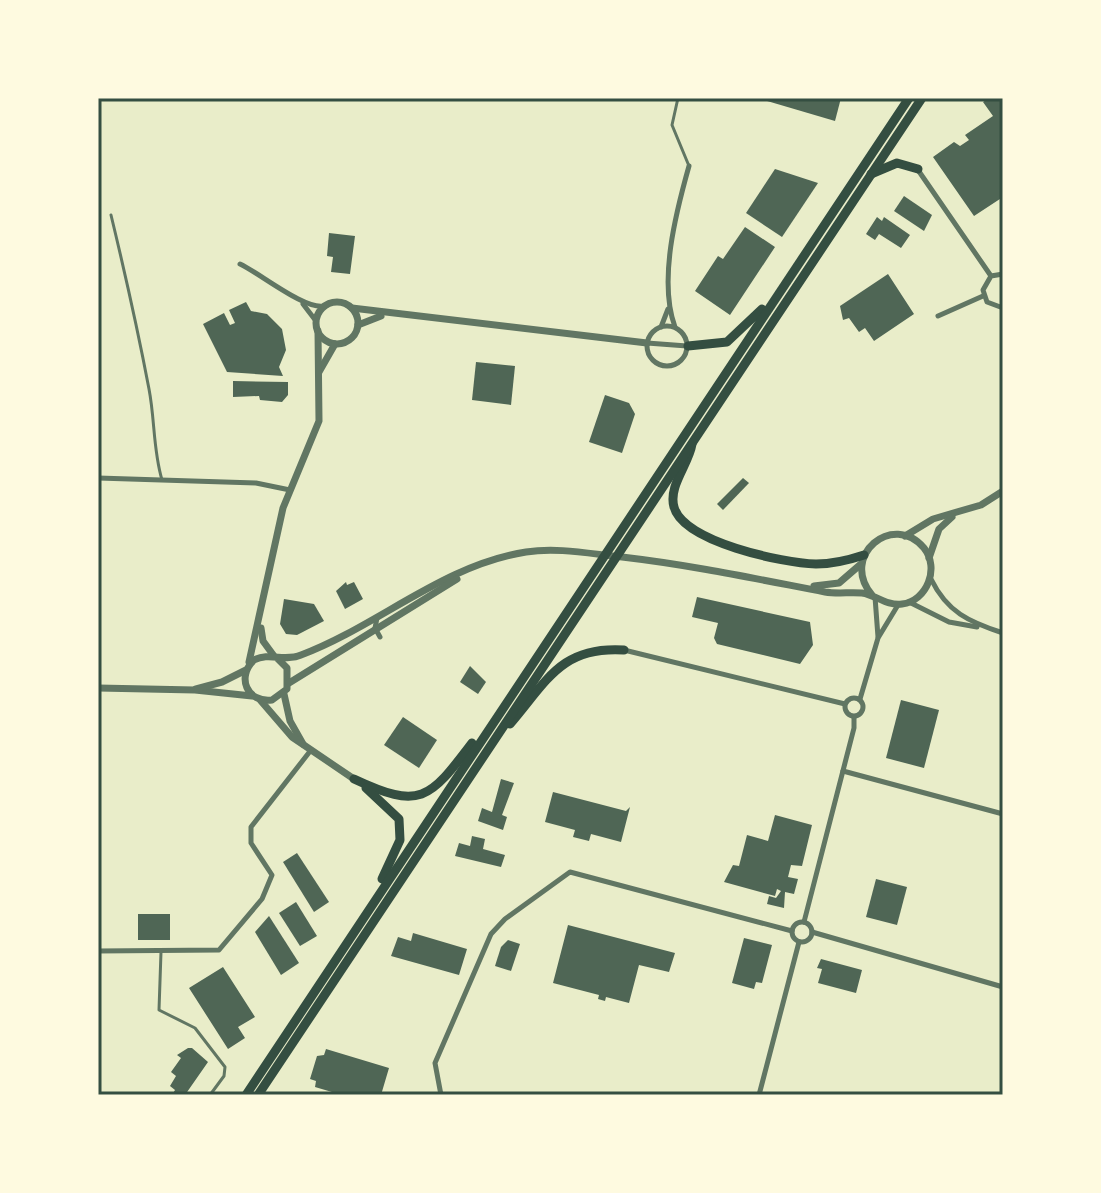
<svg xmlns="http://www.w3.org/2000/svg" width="1101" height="1193" font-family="Signika,sans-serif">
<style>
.building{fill:#4f6655}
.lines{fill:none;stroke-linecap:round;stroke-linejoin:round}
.service{stroke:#617663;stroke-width:3}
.minor{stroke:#617663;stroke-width:5}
.tertiary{stroke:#617663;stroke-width:7}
.trunk{stroke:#344e41;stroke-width:9}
.neatline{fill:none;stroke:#344e41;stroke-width:3}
</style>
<rect width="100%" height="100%" fill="#e9edc9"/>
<g class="building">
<path d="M757,98H841L835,121Z"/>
<path d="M989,98H1003V197L974,216L933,157L954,142L960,146L969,140L965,135L993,116L983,102Z"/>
<path d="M775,169L818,183L782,237L746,213Z"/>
<path d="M904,196L932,215L924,231L894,211Z"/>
<path d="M877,217L882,221L884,217L910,235L901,248L879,234L875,240L866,234Z"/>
<path d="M745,227L775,247L730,315L695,291L718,256L723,259Z"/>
<path d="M329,233L355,236L350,274L331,272L333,257L327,256Z"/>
<path d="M888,274L914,314L874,341L865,328L859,332L849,318L843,320L840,306Z"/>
<path d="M246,302L251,311L267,314L282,329L286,350L279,367L283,376L227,372L203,324L224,313L230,325L235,323L229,310Z"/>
<path d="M476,362L515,366L511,405L472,400Z"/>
<path d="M233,381L288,382V395L282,402L260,400L259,396L233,397Z"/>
<path d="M605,395L629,403L635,414L622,453L589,442Z"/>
<path d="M743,478L749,483L723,510L717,504Z"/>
<path d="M346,582L347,585L354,582L363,599L345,609L336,591Z"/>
<path d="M697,597L810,622L813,645L800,664L717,644L714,638L718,623L692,617Z"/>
<path d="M284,599L314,604L324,621L297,635L286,634L280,624Z"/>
<path d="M470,666L486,682L478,694L460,682Z"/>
<path d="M901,700L939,710L924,768L886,758Z"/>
<path d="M403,717L437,740L419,768L384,745Z"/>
<path d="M501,779L514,783L502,815L507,817L503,830L478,821L482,808L492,812Z"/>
<path d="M553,792L626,811L630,807L621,842L591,834L589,841L573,837L575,830L545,822Z"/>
<path d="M775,815L812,825L802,866L791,865L788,877L798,879L794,894L785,892L784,908L767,904L769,896L776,898L781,891L777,889L775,896L724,882L733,865L739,866L747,835L768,841Z"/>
<path d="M472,836L485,839L483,849L505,855L501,867L455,856L459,843L470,846Z"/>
<path d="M297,853L329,902L314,912L283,862Z"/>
<path d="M876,879L907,887L897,925L866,917Z"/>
<path d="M296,902L317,936L300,946L279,913Z"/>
<rect x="138" y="914" width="32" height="26"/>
<path d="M269,916L299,963L281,975L255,932Z"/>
<path d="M568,925L675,953L669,972L639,965L629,1003L606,997L605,1001L598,999L599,995L553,983Z"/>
<path d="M413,933L467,949L459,975L391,956L398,937L411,941Z"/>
<path d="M744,938L772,945L762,983L756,982L754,989L732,983Z"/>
<path d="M508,940L520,944L511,971L495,966L501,947Z"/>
<path d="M821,959L862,970L856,993L818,983L822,969L817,968Z"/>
<path d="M223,967L255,1017L238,1027L245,1038L228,1049L189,988Z"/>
<path d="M188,1048H192L208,1062L185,1095H172L175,1090L170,1086L176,1076L171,1072L181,1058L177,1055Z"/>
<path d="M326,1049L389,1068L381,1095H342L315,1087L316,1081L310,1079L317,1056L324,1055Z"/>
</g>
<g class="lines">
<g class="service">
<path d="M678,98L672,125L689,166"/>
<path d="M111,215C125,273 138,331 149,389C155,420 153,450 162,480"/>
<path d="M161,952L159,1010L195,1028L225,1067L224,1076L210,1095"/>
</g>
<g class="minor">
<path d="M918,170L991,276"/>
<path d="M240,264C261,274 305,310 324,306"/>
<path d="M1003,274L991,276L983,290L987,302L1003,308"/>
<path d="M303,304L316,321"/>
<path d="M938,316L983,296"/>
<circle cx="667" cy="346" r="20"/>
<path d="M661,327L668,309"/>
<path d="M675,327C658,281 676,212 689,166"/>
<path d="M647,343L687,346"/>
<path d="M98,478L256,483L290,490"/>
<path d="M931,579C947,612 969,622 1003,633"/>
<path d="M875,597L878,637"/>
<path d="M909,602L949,622L977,627"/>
<path d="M377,618L375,628L380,637"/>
<path d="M624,650L845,704"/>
<circle cx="854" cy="707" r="9"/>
<path d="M860,699L878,638L898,605"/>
<path d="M843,771L1003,814"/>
<circle cx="802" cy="932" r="10"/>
<path d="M804,922L854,728V717"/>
<path d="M812,932L1003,987"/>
<path d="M98,951L219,950L262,899L272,875L251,843V827L311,750"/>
<path d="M441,1095L435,1063L491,934L505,919L570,872L792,931"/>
<path d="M759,1095L799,942"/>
</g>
<g class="tertiary">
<circle cx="337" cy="323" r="21"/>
<path d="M352,308L647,343"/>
<path d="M358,325L381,316"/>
<path d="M319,372L335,344"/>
<path d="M905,536L933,519L981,505L1003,491"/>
<path d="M929,558L939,529L952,517"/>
<path d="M814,586L839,583L861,564"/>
<path d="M261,628L263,641L274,656"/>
<path d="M277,658L287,668V689L272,700C247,703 236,677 254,660C269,652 285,662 301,655C378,626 443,565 526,552C558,547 591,554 622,557C691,565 757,579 825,592C837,594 850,592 862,593C876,595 886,606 902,604C927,601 940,568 924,548C893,511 839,556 872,595"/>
<path d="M249,662L283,508L319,421L318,331"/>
<path d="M289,683L457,579"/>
<path d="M98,688L195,690L252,696"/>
<path d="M196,689L222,682L246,670"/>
<path d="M284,694L290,721L303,744"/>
<path d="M261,701L292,737L354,779"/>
</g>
<g class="trunk">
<path d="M871,174L897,163L918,169"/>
<path d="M688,346L727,342L762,309"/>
<path d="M692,444C689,464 668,486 674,507C683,542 783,563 816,564C833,564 849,560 864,555"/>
<path d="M510,724C547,681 561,646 624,650"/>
<path d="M354,779C420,810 429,800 472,743"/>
<path d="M366,788L399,819L400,840L382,879"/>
<path d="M246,1095L909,98"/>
<path d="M258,1095L922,98"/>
</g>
</g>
<rect width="1101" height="1193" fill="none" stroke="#fefae0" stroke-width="200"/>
<rect x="100" y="100" width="901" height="993" class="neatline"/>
</svg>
